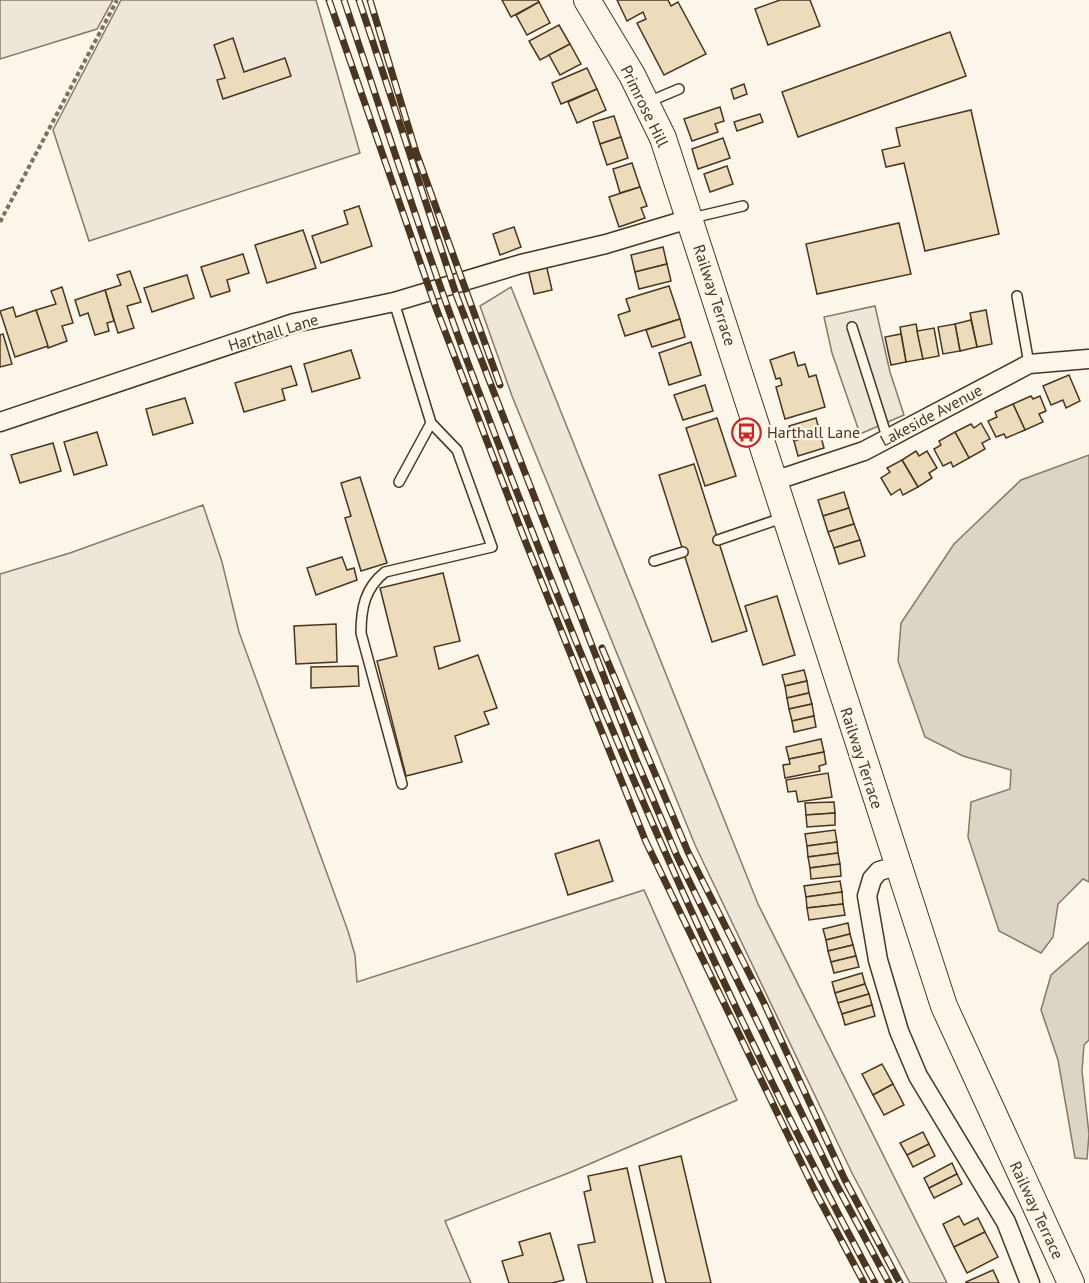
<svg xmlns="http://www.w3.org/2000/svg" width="1089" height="1283" font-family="'PT Sans',sans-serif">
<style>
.green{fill:#ede6d9;stroke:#887966;stroke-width:1.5}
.parking{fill:#ede7d9;stroke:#887966;stroke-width:1.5}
.water{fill:#dcd4c6;stroke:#887966;stroke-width:1.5}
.building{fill:#ecdcbc;stroke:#4a3520;stroke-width:1.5}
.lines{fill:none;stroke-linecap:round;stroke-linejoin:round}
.lane-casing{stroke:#4a3520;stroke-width:12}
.street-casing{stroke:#4a3520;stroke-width:21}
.secondary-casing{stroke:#4a3520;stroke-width:28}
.path{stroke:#7f6f5c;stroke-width:4;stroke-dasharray:4.5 3;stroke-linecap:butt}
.lane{stroke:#fbf6e9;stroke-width:9}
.street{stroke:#fbf6e9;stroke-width:18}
.secondary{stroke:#fbf6e9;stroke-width:26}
.rail-casing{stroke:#4a3520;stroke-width:7}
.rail{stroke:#fbf6e9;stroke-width:4.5;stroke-dasharray:14;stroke-linecap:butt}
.labels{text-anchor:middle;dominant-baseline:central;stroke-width:4.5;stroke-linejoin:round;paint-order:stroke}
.street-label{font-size:16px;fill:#4a3520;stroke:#fbf6e9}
.poi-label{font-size:16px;fill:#4a3520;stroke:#fbf6e9;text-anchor:start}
</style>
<rect width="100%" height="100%" fill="#fbf6e9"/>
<g class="green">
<path d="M0,0H113L97,29L0,59Z"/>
<path d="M121,0H316L360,153L89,241L53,130Z"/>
<path d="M511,287L758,904L947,1283H910L852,1173L695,845L512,396L480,306Z"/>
<path d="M203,505L222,562L239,632L348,931L355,955L357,982L644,890L737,1100L571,1172L445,1221L471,1283H0V574L70,553Z"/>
</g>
<path class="parking" d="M875,306L890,372L904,415L860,434L832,353L824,317Z"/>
<g class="water">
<path d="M1089,455V882L1083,879L1058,904L1053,937L1041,953L999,931L968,837L971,802L1010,789L1011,770L963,756L925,737L898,661L901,623L954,544L1021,480Z"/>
<path d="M1089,942V1040L1084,1045L1082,1071L1089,1134L1087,1159L1075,1158L1058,1060L1041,1010L1051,975Z"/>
</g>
<g class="building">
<path d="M502,0H538L539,2L511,17Z"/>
<path d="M617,0H668L671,6L678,2L706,54L664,75L637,23L646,19L643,12L627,21Z"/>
<path d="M780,0H810L820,26L768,45L755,9Z"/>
<path d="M539,2L550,23L527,35L516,15Z"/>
<path d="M559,25L570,44L540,60L529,41Z"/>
<path d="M950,32L966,76L798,137L782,92Z"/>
<path d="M233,38L244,72L285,58L291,76L223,99L217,80L225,78L214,45Z"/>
<path d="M570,44L581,64L560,75L549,55Z"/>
<path d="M587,68L597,89L561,104L552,83Z"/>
<path d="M744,84L747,94L734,99L731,89Z"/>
<path d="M597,89L606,110L577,123L568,102Z"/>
<path d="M720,107L724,121L715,124L718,132L692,141L684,119Z"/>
<path d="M971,110L999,234L925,251L904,163L886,167L882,150L900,146L896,128Z"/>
<path d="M760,114L763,122L737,131L734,122Z"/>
<path d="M614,116L621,137L600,144L593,122Z"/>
<path d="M621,137L628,158L607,165L600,144Z"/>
<path d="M723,138L730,158L698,169L692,149Z"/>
<path d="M632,163L640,187L620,193L613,169Z"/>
<path d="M727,166L733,184L710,192L704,174Z"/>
<path d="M640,187L647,206L641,208L645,218L619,227L609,197Z"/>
<path d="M359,206L372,246L321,263L312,236L348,224L344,211Z"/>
<path d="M899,223L911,274L817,294L806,244Z"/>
<path d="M514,227L521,247L500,255L493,234Z"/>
<path d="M303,230L316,268L267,283L255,245Z"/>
<path d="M663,247L667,264L635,272L631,255Z"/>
<path d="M243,254L249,273L227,280L230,291L211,297L201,267Z"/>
<path d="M546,264L552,290L534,294L528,269Z"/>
<path d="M667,264L671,281L639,289L635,272Z"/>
<path d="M130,271L141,302L127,306L134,328L118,333L105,290L121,285L117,275Z"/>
<path d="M187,275L194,298L152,312L144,288Z"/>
<path d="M669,286L680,319L625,336L618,315L630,311L626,299Z"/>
<path d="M62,287L73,323L62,326L67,341L48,348L36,310L56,304L51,291Z"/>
<path d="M105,290L114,321L107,323L109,331L95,335L88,313L80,316L75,300Z"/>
<path d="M13,307L16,317L36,310L48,346L15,357L0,311Z"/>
<path d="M986,310L992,344L977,347L970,313Z"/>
<path d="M680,319L685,337L652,347L646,330Z"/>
<path d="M971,320L977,347L960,351L955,324Z"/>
<path d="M916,324L923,359L906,362L900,327Z"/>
<path d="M955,324L960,351L943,354L938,327Z"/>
<path d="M934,328L939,356L923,359L917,331Z"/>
<path d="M3,334L12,364L0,367V335Z"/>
<path d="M901,334L906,362L891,365L885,337Z"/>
<path d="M691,342L701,375L669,385L659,353Z"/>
<path d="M351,350L360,378L312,392L304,364Z"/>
<path d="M794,352L798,366L805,364L809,377L816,375L825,407L785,419L776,387L782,385L780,378L776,379L770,360Z"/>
<path d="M291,366L297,385L282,389L285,400L244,412L235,383Z"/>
<path d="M1069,375L1080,401L1066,408L1063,400L1051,405L1043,386Z"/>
<path d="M705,385L713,411L683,420L674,395Z"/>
<path d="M1031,396L1033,399L1040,396L1046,411L1039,414L1043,422L1025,430L1013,404Z"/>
<path d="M185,398L193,423L153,435L146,409Z"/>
<path d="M1013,404L1025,430L1006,438L1004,434L996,437L988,421L997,417L995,412Z"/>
<path d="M717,418L736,476L705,486L686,428Z"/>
<path d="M816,418L820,433L794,441L789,426Z"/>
<path d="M981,423L990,439L982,443L985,449L969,458L955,432L971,424L974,428Z"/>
<path d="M97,432L107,465L74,475L64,442Z"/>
<path d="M955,432L969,458L953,467L951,462L943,466L934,449L941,445L939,441Z"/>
<path d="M820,433L824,448L798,456L794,441Z"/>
<path d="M53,443L61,471L20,483L11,455Z"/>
<path d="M916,451L919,456L927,451L937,468L929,473L932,478L918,487L902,460Z"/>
<path d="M902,460L918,487L903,495L900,489L891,495L881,478L890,472L887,468Z"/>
<path d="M694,464L747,631L712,642L659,475Z"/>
<path d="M360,477L387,563L361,571L345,518L351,516L341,483Z"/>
<path d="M844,492L849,508L823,516L818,500Z"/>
<path d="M849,508L854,524L828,532L823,516Z"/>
<path d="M854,524L860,540L834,548L828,532Z"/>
<path d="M860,540L865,556L839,564L834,548Z"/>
<path d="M342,557L347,570L354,568L357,580L316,595L307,568Z"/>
<path d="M443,573L460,641L434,647L439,669L478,655L497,708L484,712L489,724L455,736L462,762L406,776L377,661L397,656L380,588Z"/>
<path d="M777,596L795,655L763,665L745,606Z"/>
<path d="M336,624L337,662L296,664L294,626Z"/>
<path d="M358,666L359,686L311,688V667Z"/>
<path d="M804,670L807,681L785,686L782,675Z"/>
<path d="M807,681L809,693L787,698L785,686Z"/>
<path d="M809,693L812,704L789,709L787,698Z"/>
<path d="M812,704L814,716L792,721L789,709Z"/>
<path d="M814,716L816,727L794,732L792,721Z"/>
<path d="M821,739L824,752L789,759L786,747Z"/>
<path d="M824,752L826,764L819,766L820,771L785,778L783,765L790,764L789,759Z"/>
<path d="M828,773L832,797L798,802L796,791L788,792L786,780Z"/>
<path d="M834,802L835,813L806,815L805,803Z"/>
<path d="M835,813V825L807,827L806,815Z"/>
<path d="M835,830L837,842L807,846L805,834Z"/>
<path d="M599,840L613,881L568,895L555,854Z"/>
<path d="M837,842L838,853L808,857L807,846Z"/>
<path d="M838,853L840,864L810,868L808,857Z"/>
<path d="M840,864L841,876L811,879L810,868Z"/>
<path d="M840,881L842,892L806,897L804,886Z"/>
<path d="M842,892L843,904L807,908L806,897Z"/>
<path d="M843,904L845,915L809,920L807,908Z"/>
<path d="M848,923L850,934L826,940L823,929Z"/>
<path d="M850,934L853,945L828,951L826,940Z"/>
<path d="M853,945L856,956L831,962L828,951Z"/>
<path d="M856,956L859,967L834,973L831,962Z"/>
<path d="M862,973L865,984L835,993L832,982Z"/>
<path d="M865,984L869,994L838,1003L835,993Z"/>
<path d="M869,994L872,1005L842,1014L838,1003Z"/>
<path d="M872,1005L875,1016L845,1025L842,1014Z"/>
<path d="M882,1064L893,1084L873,1095L862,1074Z"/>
<path d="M893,1084L904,1105L884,1115L873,1095Z"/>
<path d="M923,1132L929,1144L907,1155L900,1143Z"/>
<path d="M929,1144L935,1156L913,1167L907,1155Z"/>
<path d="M681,1156L711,1283H666L639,1166Z"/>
<path d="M952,1163L957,1174L929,1188L924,1178Z"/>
<path d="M627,1168L653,1283H587L578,1245L595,1242L584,1192L591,1190L588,1176Z"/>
<path d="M957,1174L962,1184L934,1198L929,1188Z"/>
<path d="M959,1216L964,1225L978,1218L985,1232L954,1247L943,1224Z"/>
<path d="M985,1232L998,1257L967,1273L954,1247Z"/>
<path d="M550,1233L564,1280L552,1283H509L502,1261L523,1255L519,1242Z"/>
<path d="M993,1270L999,1283H966V1282Z"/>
</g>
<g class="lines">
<defs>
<g id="lane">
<path d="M648,102L679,89"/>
<path d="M692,218L743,206"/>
<path d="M1017,296L1029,364"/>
<path d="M394,302L431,423L399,482"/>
<path d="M852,327L887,437"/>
<path d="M718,540L785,517"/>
<path d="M654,561L683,552"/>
<path d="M402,784L361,633C361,608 365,588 385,572L492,547L457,450L431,423"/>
</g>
<g id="street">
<path d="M0,422L294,323L394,302L521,264L606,244L689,219"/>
<path d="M774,481L864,451L1029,364L1088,359"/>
<path d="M897,866L879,871L872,879L867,896L878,960L899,1031L918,1076L1006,1222L1030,1283"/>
</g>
<path id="secondary" d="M587,0L632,75L663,138L944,1006L1071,1283"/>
</defs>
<use href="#lane" class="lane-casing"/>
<use href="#street" class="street-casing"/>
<use href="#secondary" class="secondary-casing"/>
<path class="path" d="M0,222L117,0"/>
<use href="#lane" class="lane"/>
<use href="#street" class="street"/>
<use href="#secondary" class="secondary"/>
<defs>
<g id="rail">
<path d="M329,0L436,308L524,538L646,842L815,1191L864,1283"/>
<path d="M344,0C389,135 432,270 483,403C596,704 722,1000 875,1283"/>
<path d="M359,0L457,297L635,757L677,856L834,1180L889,1283"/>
<path d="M370,0L416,152L500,385"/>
<path d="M602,648L688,852L764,1003L844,1178L900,1283"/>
</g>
</defs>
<use href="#rail" class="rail-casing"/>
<use href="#rail" class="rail"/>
</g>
<defs>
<symbol id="bus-ring" viewBox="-11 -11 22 22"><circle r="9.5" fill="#fbf6e9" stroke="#c62828" stroke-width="1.5"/><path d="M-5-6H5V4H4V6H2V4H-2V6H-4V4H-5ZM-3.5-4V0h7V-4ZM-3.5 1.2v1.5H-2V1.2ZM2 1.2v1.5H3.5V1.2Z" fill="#c62828"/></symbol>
</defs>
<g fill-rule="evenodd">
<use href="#bus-ring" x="730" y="416" width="33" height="33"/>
</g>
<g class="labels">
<g class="street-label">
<text transform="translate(645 106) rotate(64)">Primrose Hill</text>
<text transform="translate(715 295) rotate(72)">Railway Terrace</text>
<text transform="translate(273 332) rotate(-17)">Harthall Lane</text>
<text transform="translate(931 415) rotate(-28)">Lakeside Avenue</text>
<text transform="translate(862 758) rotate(72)">Railway Terrace</text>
<text transform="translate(1037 1210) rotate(65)">Railway Terrace</text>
</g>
<g class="poi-label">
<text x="767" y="432">Harthall Lane</text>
</g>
</g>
</svg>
